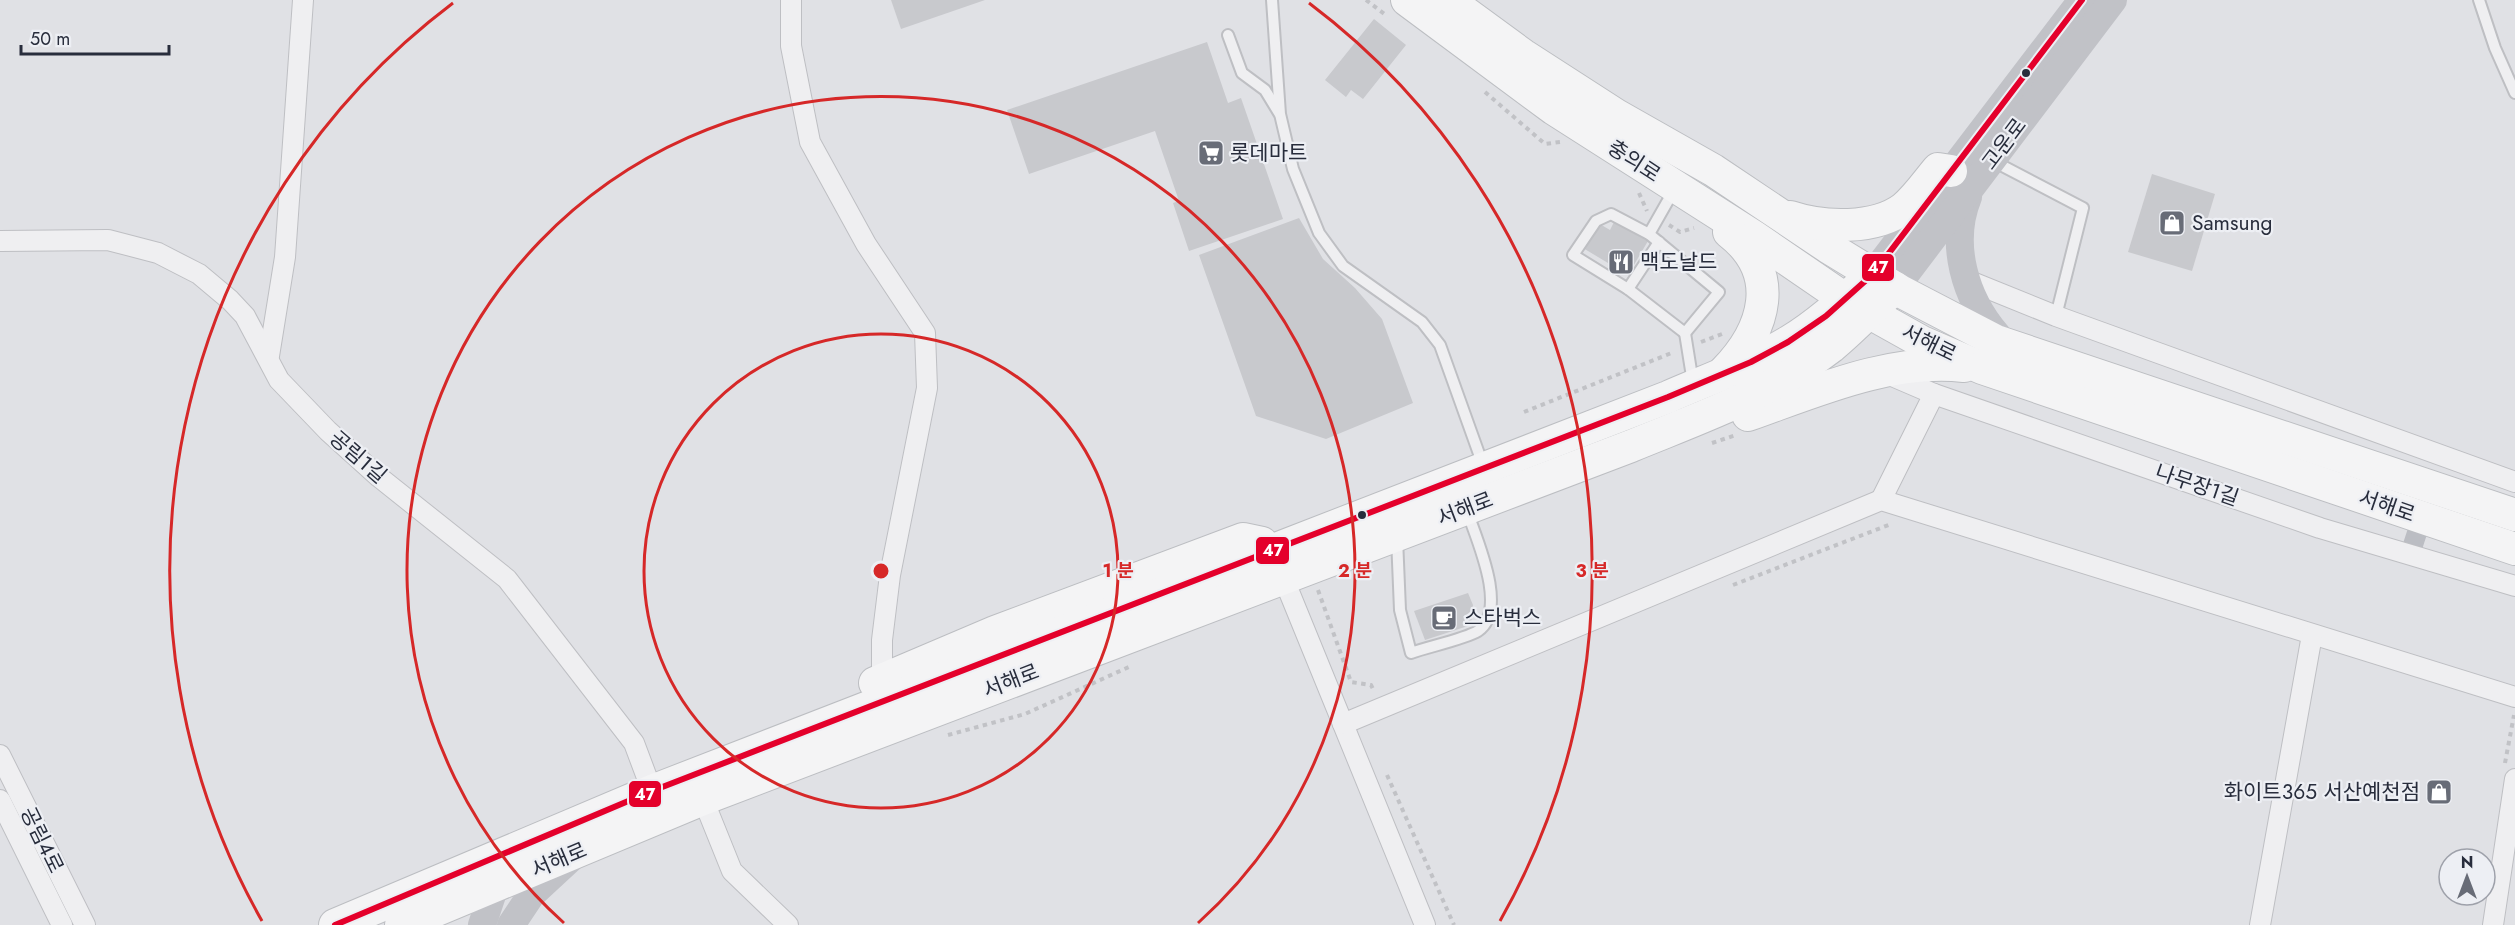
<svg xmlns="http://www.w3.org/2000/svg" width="2515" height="925" font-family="Jost,'Noto Sans KR',sans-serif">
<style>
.building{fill:#c8c9cd}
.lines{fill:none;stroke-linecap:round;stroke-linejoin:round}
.street-tunnel{stroke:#bbbdc3;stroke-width:20;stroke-dasharray:20 10;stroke-linecap:butt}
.lane-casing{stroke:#bebfc3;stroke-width:14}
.street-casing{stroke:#bebfc3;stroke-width:22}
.primary-casing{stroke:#bcbec2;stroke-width:34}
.path{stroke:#c1c2c6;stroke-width:4;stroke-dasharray:4.5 4.5;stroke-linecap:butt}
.lane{stroke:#efeff1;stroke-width:10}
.street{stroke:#efeff1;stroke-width:20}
.secondary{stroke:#c1c2c7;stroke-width:28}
.primary{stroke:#f4f4f5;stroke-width:32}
.bus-1-casing{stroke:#edeff4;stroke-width:10}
.bus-1{stroke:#e4002b;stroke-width:6}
.ring{fill:none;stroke:#d62828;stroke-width:3}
.bus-dot{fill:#282d3c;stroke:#edeff4;stroke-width:2}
.labels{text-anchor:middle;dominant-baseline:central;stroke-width:4.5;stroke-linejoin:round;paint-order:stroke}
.street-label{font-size:21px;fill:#282d3c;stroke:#edeff4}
.poi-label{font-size:21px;fill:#282d3c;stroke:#edeff4;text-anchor:start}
.centre{fill:#d62828;stroke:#edeff4;stroke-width:3}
.ring-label{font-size:18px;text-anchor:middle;font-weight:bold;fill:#d62828;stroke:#edeff4;stroke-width:4.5;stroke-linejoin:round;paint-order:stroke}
.line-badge{stroke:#edeff4;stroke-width:2}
.badge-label{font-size:16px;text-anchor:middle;font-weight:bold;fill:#fff}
</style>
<rect width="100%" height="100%" fill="#e0e1e5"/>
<g class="building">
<path d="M891,0H985L901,29Z"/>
<path d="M1374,19L1406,45L1363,99L1351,90L1346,97L1325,80Z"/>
<path d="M1207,42L1228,103L1241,98L1283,219L1189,251L1173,203L1179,201L1155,131L1029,174L1007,110Z"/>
<path d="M2152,174L2215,194L2192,271L2128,252Z"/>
<path d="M1299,218L1323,259L1355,288L1382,319L1413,403L1326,439L1256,416L1199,255Z"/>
<path d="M1614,222L1648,241L1628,275L1583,248L1598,223L1610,230Z"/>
<path d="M1468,593L1473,605L1471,625L1425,640L1414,611Z"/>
</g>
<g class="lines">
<path class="street-tunnel" d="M2413,545L2425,508"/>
<defs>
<g id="lane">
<path d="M1272,0L1280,114L1293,169L1319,233L1343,266L1422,322L1440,345L1483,465"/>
<path d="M2479,0L2495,48L2515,93"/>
<path d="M1228,35L1242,73L1265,90L1279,113"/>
<path d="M1993,161L2083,208L2056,316"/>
<path d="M1611,214L1649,234L1719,292L1685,333L1628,289L1573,255L1596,221Z"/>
<path d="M1649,234L1674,190"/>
<path d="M1628,289L1659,242"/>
<path d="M1685,333L1693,383"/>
<path d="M1397,538L1400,610L1411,653C1427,647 1465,639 1478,631C1509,610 1476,538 1467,511"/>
</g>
<g id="street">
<path d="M791,0V46L810,142L866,244L925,333L927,388L890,575L882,640V680"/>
<path d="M0,241L108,240L158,253L199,274L230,300L245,316L279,380L328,431L379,477L507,579L634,743L652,791"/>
<path d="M1967,280L2056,316L2515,482"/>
<path d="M269,356L285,257L303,0"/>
<path d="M1885,373L1934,394L2320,528L2515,586"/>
<path d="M1881,500L1934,394"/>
<path d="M1283,577L1425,925"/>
<path d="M1343,724L1881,500L2515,697"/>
<path d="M0,755L85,925"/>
<path d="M703,799L732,871L788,925"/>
<path d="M0,800L62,925"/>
<path d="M2260,925L2312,635"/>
<path d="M2493,925L2515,779"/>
</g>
<g id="primary">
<path d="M1407,0L1554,109L1753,236L1845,299L1922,342L1982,368L2515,549"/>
<path d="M1448,0L1523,55L1616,115L1713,170L1828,247L1900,291L1996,341L2515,515"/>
<path d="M1790,217C1823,228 1875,230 1904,208C1917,197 1927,182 1938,169L1951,171"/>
<path d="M1724,372C1766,329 1782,273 1729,232"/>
<path d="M1748,415C1816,391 1890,358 1964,366"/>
<path d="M875,683L995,632L1243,539L1262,543"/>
<path d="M335,925L652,791L1668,397C1709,379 1752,364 1790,341C1821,322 1846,298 1873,274"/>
<path d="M401,925L703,799L1631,446C1699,418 1772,393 1831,347C1853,329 1873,307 1895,288"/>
</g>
</defs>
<use href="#lane" class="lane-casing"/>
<use href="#street" class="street-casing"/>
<use href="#primary" class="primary-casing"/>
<g class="path">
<path d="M1366,0L1387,16"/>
<path d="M1485,92L1545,144L1560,142"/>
<path d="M1639,193L1647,211"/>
<path d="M1669,225L1680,232L1694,228"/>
<path d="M1701,342L1722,334"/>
<path d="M1524,412L1674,352"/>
<path d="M1712,443L1736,435"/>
<path d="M1733,585L1891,524"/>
<path d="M1318,590L1351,682L1371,685L1374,691"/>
<path d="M948,735L1025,714L1131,666"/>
<path d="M2505,763L2514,715"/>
<path d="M1387,775L1454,925"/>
</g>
<use href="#lane" class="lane"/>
<use href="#street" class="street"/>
<g class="secondary">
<path d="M1968,197C1949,244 1965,298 1997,335L1996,341"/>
<path d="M1873,274L2082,0"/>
<path d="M1895,288L2113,0"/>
<path d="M482,925L501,868"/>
<path d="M511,925L531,895L571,858"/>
</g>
<use href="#primary" class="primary"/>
<defs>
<path id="bus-1" d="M335,925L652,791L1668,397L1751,362L1788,342L1826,316L1873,274L2082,0"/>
</defs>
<use href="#bus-1" class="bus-1-casing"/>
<use href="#bus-1" class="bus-1"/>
</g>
<g class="ring">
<circle cx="881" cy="571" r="237"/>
<path d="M564 923A474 474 0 1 1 1198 923"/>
<path d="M262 921A711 711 0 0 1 453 3M1309 3A711 711 0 0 1 1500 921"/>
</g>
<defs>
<symbol id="supermarket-square" viewBox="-11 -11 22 22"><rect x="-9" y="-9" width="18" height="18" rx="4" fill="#686c77" stroke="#edeff4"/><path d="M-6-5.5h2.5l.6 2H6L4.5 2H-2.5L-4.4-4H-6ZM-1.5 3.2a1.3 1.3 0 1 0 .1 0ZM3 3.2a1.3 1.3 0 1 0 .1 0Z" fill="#fff"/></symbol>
<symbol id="shop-square" viewBox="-11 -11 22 22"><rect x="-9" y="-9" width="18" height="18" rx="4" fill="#686c77" stroke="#edeff4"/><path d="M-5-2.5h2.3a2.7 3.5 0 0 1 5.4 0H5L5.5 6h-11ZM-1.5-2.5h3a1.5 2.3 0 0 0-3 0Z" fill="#fff"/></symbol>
<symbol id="restaurant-square" viewBox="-11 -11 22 22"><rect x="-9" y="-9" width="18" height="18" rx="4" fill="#686c77" stroke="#edeff4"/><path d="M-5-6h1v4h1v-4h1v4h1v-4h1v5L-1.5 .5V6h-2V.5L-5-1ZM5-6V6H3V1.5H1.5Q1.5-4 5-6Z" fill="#fff"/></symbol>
<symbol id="cafe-square" viewBox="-11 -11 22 22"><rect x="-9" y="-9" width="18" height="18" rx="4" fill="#686c77" stroke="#edeff4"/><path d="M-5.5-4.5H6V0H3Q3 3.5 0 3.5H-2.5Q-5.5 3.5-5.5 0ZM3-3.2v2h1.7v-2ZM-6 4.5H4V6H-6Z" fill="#fff"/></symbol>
</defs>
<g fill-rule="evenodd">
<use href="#supermarket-square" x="1196" y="138" width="30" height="30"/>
<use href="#shop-square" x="2157" y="208" width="30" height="30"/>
<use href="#restaurant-square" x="1606" y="247" width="30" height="30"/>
<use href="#cafe-square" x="1429" y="603" width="30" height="30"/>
<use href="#shop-square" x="2424" y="777" width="30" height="30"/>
</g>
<g class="bus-dot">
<circle cx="2026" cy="73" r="5"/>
<circle cx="1362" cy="515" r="5"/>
</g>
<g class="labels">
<g class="street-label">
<text transform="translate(2004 144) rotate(-53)">고운로</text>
<text transform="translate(1634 161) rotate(33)">충의로</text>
<text transform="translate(1929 343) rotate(26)">서해로</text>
<text transform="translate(358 457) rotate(41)">공림1길</text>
<text transform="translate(2197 485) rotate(19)">나무장1길</text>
<text transform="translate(2387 506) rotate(19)">서해로</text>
<text transform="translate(1465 509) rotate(-21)">서해로</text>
<text transform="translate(1011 681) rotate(-21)">서해로</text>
<text transform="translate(42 840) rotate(64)">공림4로</text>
<text transform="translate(559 860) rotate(-23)">서해로</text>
</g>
<g class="poi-label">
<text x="1230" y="153">롯데마트</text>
<text x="2192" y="223">Samsung</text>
<text x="1640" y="262">맥도날드</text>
<text x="1464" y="618">스타벅스</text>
<text x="2420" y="792" text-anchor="end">화이트365 서산예천점</text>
</g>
</g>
<circle cx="881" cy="571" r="9" class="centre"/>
<g class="ring-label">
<text x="1118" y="577">1 분</text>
<text x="1355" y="577">2 분</text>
<text x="1592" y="577">3 분</text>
</g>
<g class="line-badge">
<rect x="1861" y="253" width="34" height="29" rx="6" fill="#e4002b"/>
<rect x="1255" y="536" width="35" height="29" rx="6" fill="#e4002b"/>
<rect x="628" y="780" width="34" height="28" rx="6" fill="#e4002b"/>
</g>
<g class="badge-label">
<text x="1878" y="273">47</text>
<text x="1273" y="556">47</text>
<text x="645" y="800">47</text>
</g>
<g transform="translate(2467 877)"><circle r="28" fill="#edeff4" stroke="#9ea1aa" stroke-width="1.5"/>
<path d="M0-4.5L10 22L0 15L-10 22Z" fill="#686c77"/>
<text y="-9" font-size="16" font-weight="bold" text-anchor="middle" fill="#282d3c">N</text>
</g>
<path d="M21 45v9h148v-9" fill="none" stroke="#282d3c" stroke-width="3"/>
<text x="30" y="45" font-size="18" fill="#282d3c" stroke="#edeff4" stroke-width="4.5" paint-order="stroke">50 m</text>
</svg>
